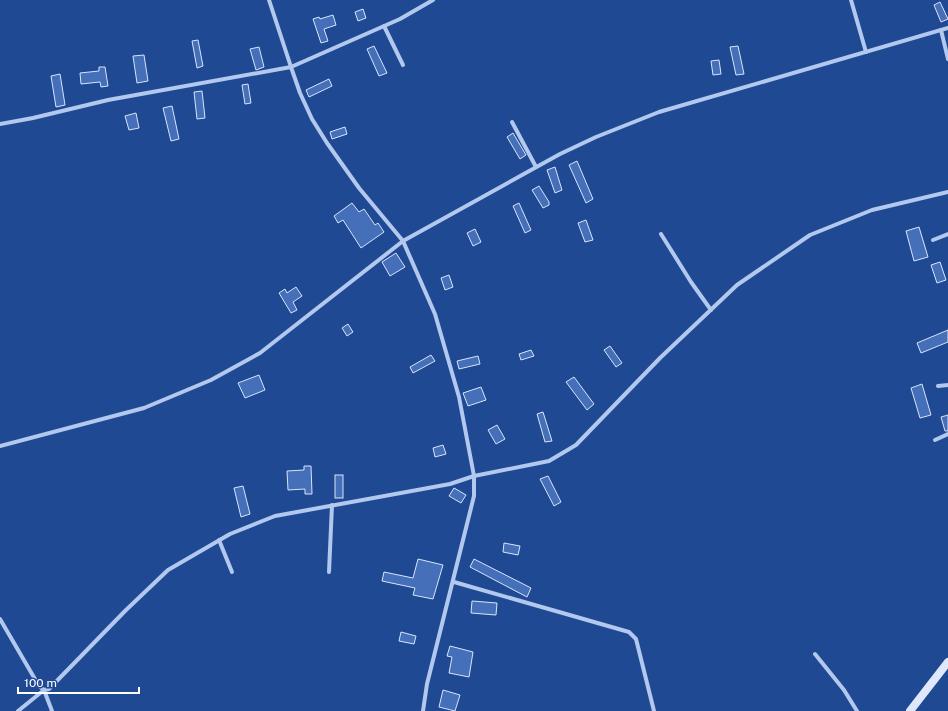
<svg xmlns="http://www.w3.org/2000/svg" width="948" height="711" font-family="'Public Sans',sans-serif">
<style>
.building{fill:#456fb8;stroke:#d8e5fa}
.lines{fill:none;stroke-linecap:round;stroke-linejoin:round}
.street{stroke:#b2c8ee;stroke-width:4}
.secondary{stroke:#dfe8fa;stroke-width:8}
</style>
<rect width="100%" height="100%" fill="#204993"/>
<g class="building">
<path d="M940,2L948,19L941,22L934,5Z"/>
<path d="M363,9L366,18L358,21L355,12Z"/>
<path d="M333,15L336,25L324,29L328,41L321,43L313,19L319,17L320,19Z"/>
<path d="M198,40L203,66L197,68L192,41Z"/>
<path d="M374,46L387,73L379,76L367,49Z"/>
<path d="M738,46L744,74L736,75L730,47Z"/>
<path d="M259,47L264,67L256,70L250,49Z"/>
<path d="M144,55L148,81L137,83L133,56Z"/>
<path d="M719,60L721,74L713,75L711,61Z"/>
<path d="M99,67H105L108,86L101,87L100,82L81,84L80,73L99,71Z"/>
<path d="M60,74L65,105L56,107L51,76Z"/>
<path d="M329,79L332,86L309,97L306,90Z"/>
<path d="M248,84L251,103L245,104L242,85Z"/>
<path d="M202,91L205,118L197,119L194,92Z"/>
<path d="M172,106L179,139L171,141L163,108Z"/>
<path d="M136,113L139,128L129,130L125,116Z"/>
<path d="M345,127L347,134L332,139L330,132Z"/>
<path d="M513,133L526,155L520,159L507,137Z"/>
<path d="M577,161L593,199L586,203L569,165Z"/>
<path d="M555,167L562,190L555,193L547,170Z"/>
<path d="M539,186L549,202V205L543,208L532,190Z"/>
<path d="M352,203L359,212L364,209L375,225L378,223L384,232L361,248L343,220L338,223L334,216Z"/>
<path d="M519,203L531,230L525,233L513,206Z"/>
<path d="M586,220L593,240L585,242L578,223Z"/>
<path d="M919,227L928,257L914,261L906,231Z"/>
<path d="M475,229L481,242L473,246L467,233Z"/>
<path d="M396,253L405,267L390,276L382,262Z"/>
<path d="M940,262L946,280L937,283L931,265Z"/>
<path d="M449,275L453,287L445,290L441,278Z"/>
<path d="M296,287L302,296L293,302L297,310L291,313L279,293L285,289L287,293Z"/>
<path d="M348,324L353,332L347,336L342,328Z"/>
<path d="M948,330V342L921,353L917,343Z"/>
<path d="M610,346L622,363L616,367L604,350Z"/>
<path d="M531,350L534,356L521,360L519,354Z"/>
<path d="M431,355L435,361L413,373L410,367Z"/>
<path d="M478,356L480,364L459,369L457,361Z"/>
<path d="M259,375L265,390L245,398L238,383Z"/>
<path d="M574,377L594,404L587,410L566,382Z"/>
<path d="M922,384L931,415L920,418L911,388Z"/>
<path d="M481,387L486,400L468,406L463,393Z"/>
<path d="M543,412L552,441L545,442L537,414Z"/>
<path d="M948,415V431H945L941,417Z"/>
<path d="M497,425L505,439L496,444L488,430Z"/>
<path d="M443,445L446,454L435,457L433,448Z"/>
<path d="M304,466H311L312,494H305V489L288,490L287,471L304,470Z"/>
<rect x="335" y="475" width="8" height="23"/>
<path d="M548,476L561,502L554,506L540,479Z"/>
<path d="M243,486L250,514L241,517L234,488Z"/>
<path d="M454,488L466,495L461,503L449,496Z"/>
<path d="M504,543L520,546L518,555L503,552Z"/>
<path d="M418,559L443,565L433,599L413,595L415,588L382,581L384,572L413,578Z"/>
<path d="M474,559L531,588L527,597L470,567Z"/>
<path d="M472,601L497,603L496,615L471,613Z"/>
<path d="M401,632L416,636L414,644L399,641Z"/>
<path d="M450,646L473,652L469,677L449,673L452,657L447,656Z"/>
<path d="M443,690L460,695L455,711L439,707Z"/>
</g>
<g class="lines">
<g class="street">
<path d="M433,0L400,19L291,67L300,93L312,119L327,143L359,188L403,241L435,314L459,397L474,476L549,461L576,445L660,358L737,285L810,235L872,210L948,192"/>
<path d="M851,0L866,52"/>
<path d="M384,26L403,65"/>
<path d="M941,30L948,59"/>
<path d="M512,122L536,167"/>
<path d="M0,124L33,118L108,100L291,67L269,0"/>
<path d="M661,234L691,282L711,310"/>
<path d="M933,240L948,234"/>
<path d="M938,386L948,385"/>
<path d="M935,440L948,434"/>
<path d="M0,446L144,408L211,380L260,353L403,241L560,154L596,137L659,112L948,28"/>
<path d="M219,540L232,572"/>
<path d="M329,572L332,505"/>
<path d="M454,582L629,632L636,639L654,711"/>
<path d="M0,619L39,686L44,690L49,689L125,611L168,570L230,534L275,516L450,484L474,476V496L427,684L423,711"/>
<path d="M815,654L844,690L857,711"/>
<path d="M18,711L44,690L52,711"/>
</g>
<path class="secondary" d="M910,711L948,662"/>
</g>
<path d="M18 687v6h121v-6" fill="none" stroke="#ffffff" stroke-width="2"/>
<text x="24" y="687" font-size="12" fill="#ffffff" stroke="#204993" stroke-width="3" paint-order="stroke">100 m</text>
</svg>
